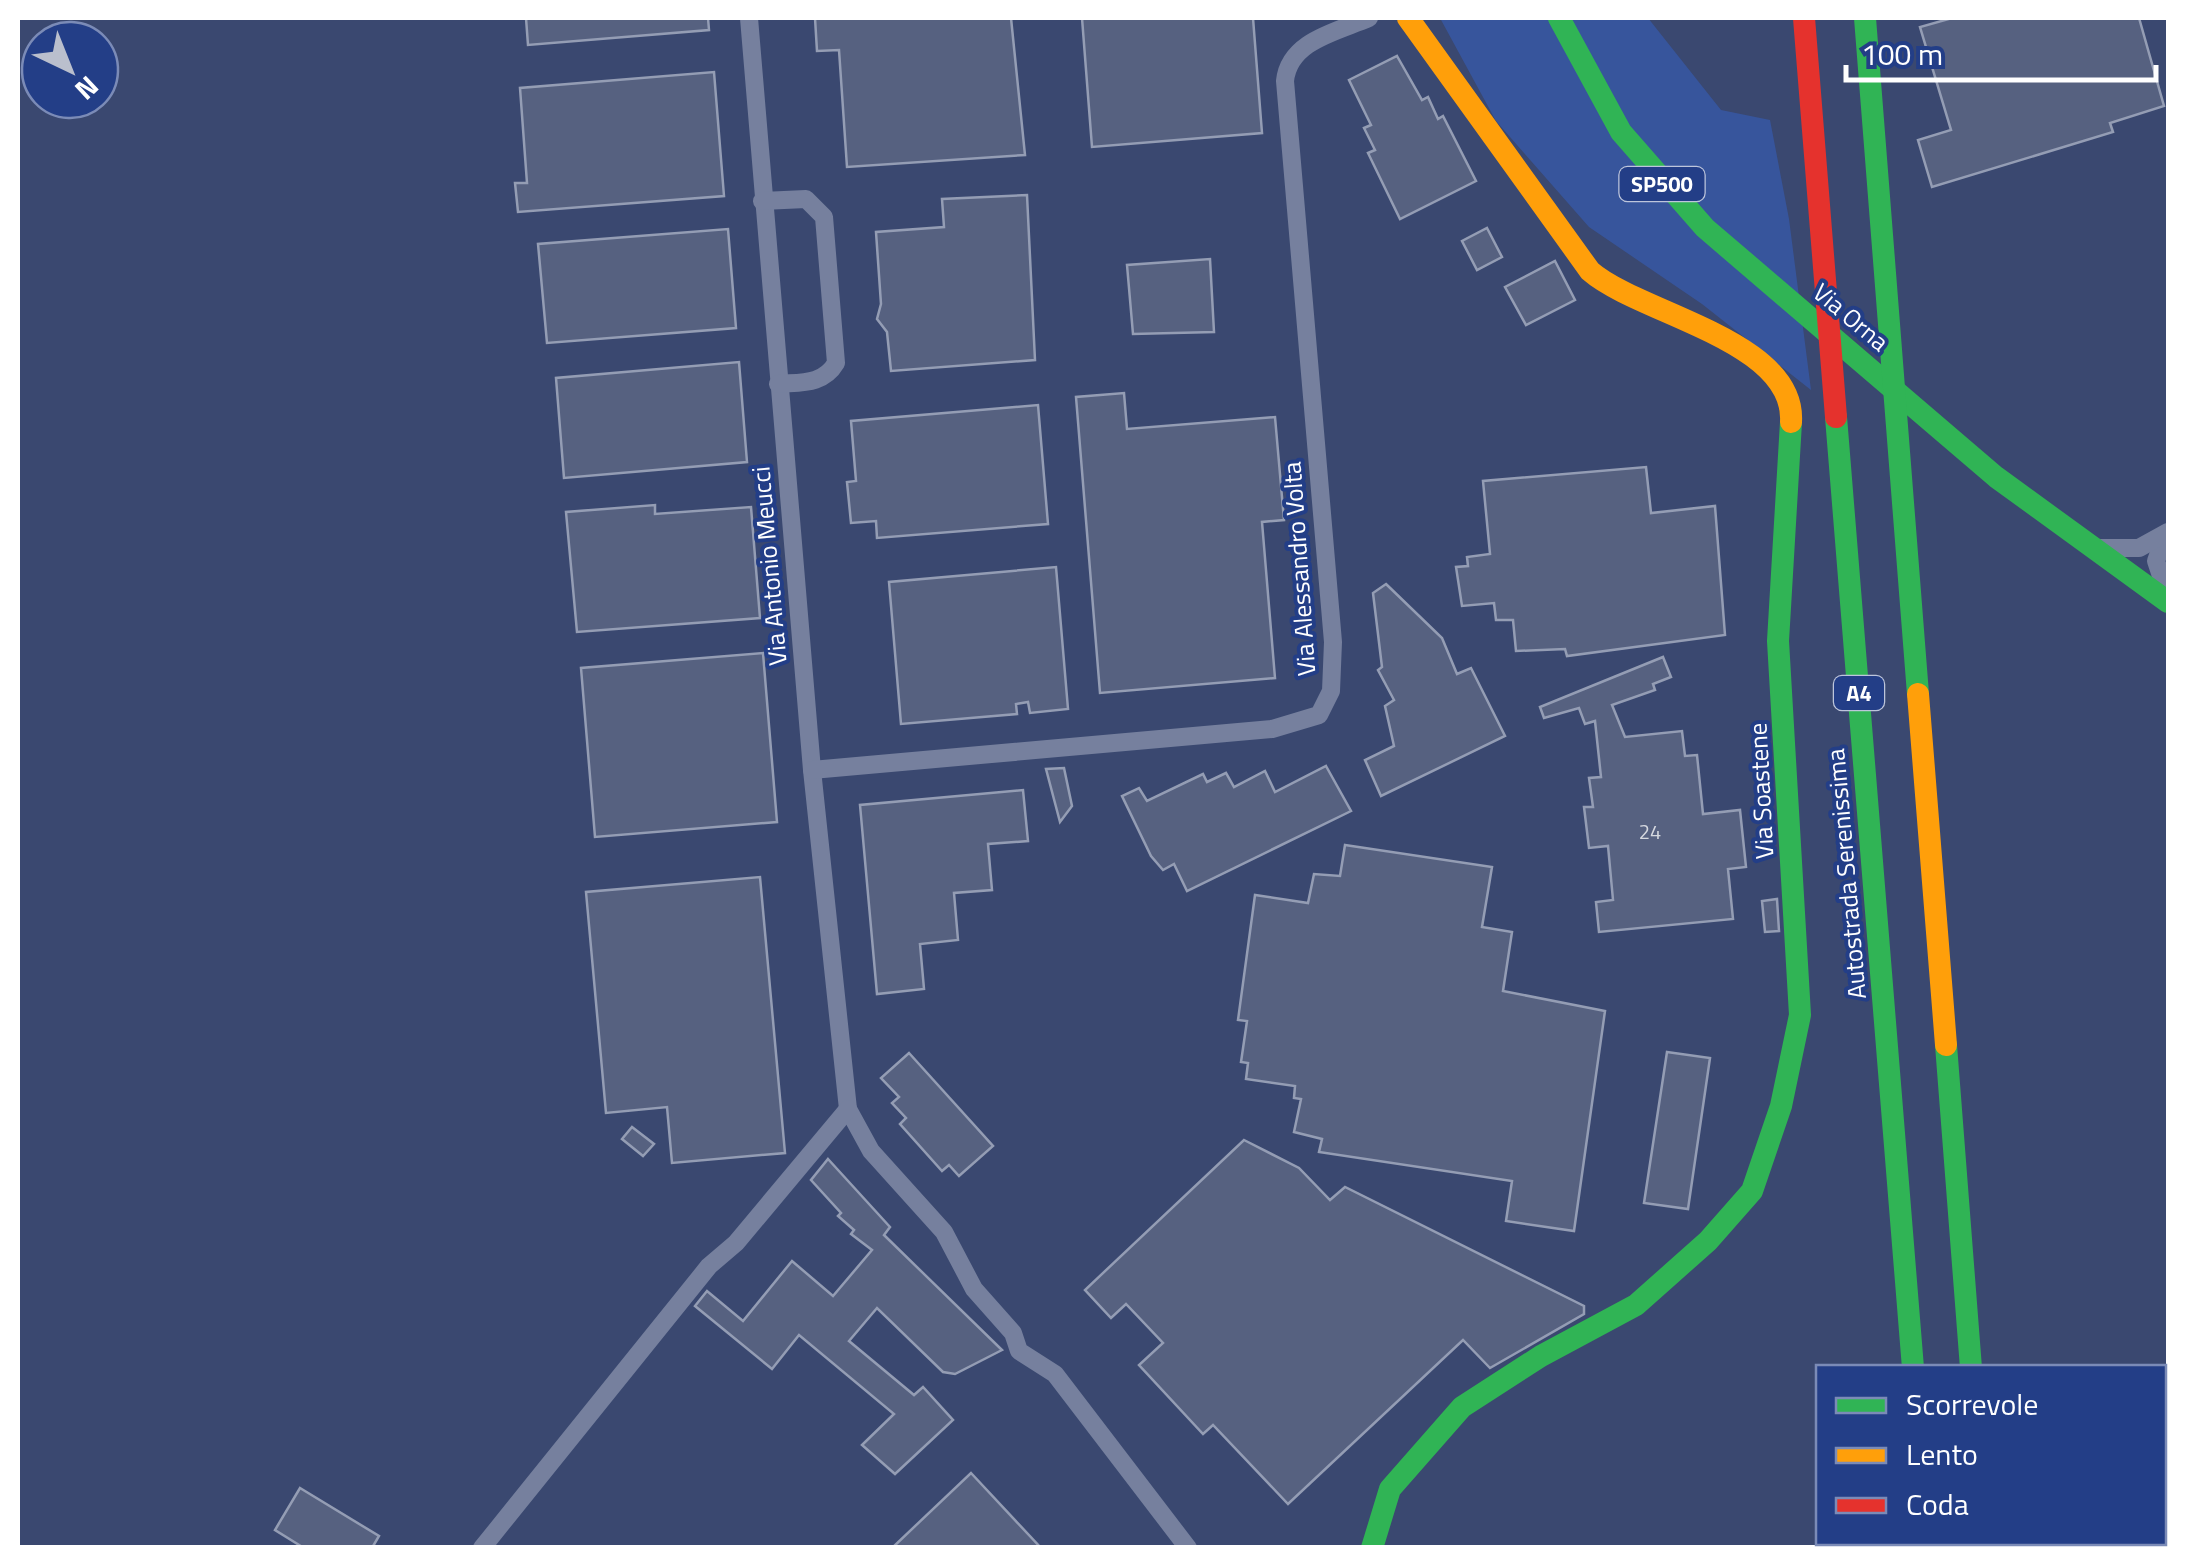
<svg xmlns="http://www.w3.org/2000/svg" width="2186" height="1565" font-family="'Titillium Web',sans-serif">
<style>
.green{fill:#37559c}
.building{fill:#566180;stroke:#949db4;stroke-width:2.5}
.lines{fill:none;stroke-linecap:round;stroke-linejoin:round}
.street{stroke:#76809e;stroke-width:18}
.fast{stroke:#30b455;stroke-width:22}
.slow{stroke:#ff9f0a;stroke-width:22}
.jam{stroke:#e5322d;stroke-width:22}
.labels{text-anchor:middle;dominant-baseline:central;stroke-width:8;stroke-linejoin:round;paint-order:stroke}
.number-label{font-size:20px;fill:#d5d8df}
.shield{fill:#233e87;stroke:#bdc5db;stroke-width:2.5}
.shield-label{font-size:22px;font-weight:bold;fill:#fff}
.street-label{font-size:25px;fill:#fff;stroke:#233e87}
</style>
<rect width="100%" height="100%" fill="#3a4870"/>
<path class="green" d="M1440,18H1648L1721,110L1770,120L1789,219L1811,390L1702,304L1589,227L1496,121Z"/>
<g class="building">
<path d="M526,18H708L709,30L528,45Z"/>
<path d="M815,18H1011L1025,155L847,167L839,50L817,51Z"/>
<path d="M1082,18H1253L1262,133L1092,147Z"/>
<path d="M1952,18H2139L2164,106L2110,123L2113,132L1932,187L1918,140L1951,130L1920,27Z"/>
<path d="M1397,56L1422,100L1428,97L1438,119L1443,116L1476,181L1400,219L1368,153L1375,150L1364,128L1371,125L1349,80Z"/>
<path d="M714,72L724,196L518,212L515,183H527L520,88Z"/>
<path d="M1027,195L1035,360L891,371L887,332L877,319L881,304L876,232L944,227L942,199Z"/>
<path d="M1487,228L1502,257L1477,270L1462,241Z"/>
<path d="M728,229L736,328L547,343L538,244Z"/>
<path d="M1210,259L1214,332L1133,334L1127,265Z"/>
<path d="M1555,261L1575,300L1526,325L1505,287Z"/>
<path d="M739,362L747,462L564,478L556,378Z"/>
<path d="M1124,393L1127,429L1275,417L1284,520L1262,522L1275,678L1100,693L1076,397Z"/>
<path d="M1038,405L1048,524L877,538L876,521L851,523L847,482L856,481L851,421Z"/>
<path d="M1646,467L1651,513L1715,506L1725,635L1567,656L1565,649L1516,651L1513,620H1496L1494,603L1462,606L1456,567L1468,566L1467,557L1490,554L1483,481Z"/>
<path d="M655,505V514L751,507L760,618L577,632L566,512Z"/>
<path d="M1056,567L1068,709L1030,713L1028,702L1016,704L1017,714L901,724L889,582Z"/>
<path d="M1386,584L1442,638L1457,674L1471,668L1505,736L1381,796L1365,760L1394,746L1385,706L1394,700L1378,670L1382,667L1373,593Z"/>
<path d="M763,653L777,822L595,837L581,668Z"/>
<path d="M1663,657L1671,677L1653,684L1655,690L1612,705L1625,737L1682,731L1685,756L1697,755L1703,814L1740,810L1746,867L1728,869L1733,919L1599,932L1596,902L1613,900L1608,846L1589,848L1584,807H1593L1589,778L1601,777L1595,721L1585,724L1579,708L1544,718L1540,707Z"/>
<path d="M1326,766L1351,811L1187,891L1174,864L1163,870L1151,856L1122,796L1139,788L1147,801L1203,774L1207,782L1226,773L1234,787L1265,771L1275,792Z"/>
<path d="M1064,768L1072,806L1060,822L1046,769Z"/>
<path d="M1023,790L1028,841L988,844L992,890L954,893L958,940L920,944L924,989L877,994L860,805Z"/>
<path d="M1345,845L1492,867L1482,927L1512,932L1503,991L1605,1011L1574,1231L1506,1221L1512,1181L1319,1152L1322,1139L1294,1132L1301,1099L1294,1098L1295,1086L1246,1079L1248,1063L1241,1062L1247,1021L1238,1020L1255,895L1308,903L1314,874L1340,876Z"/>
<path d="M760,877L785,1153L672,1163L667,1107L606,1113L586,892Z"/>
<path d="M1777,899L1779,931L1765,932L1762,901Z"/>
<path d="M1667,1052L1710,1058L1688,1209L1644,1203Z"/>
<path d="M909,1053L993,1146L959,1176L949,1165L942,1171L900,1124L906,1118L892,1103L899,1097L881,1078Z"/>
<path d="M632,1127L654,1144L643,1156L622,1139Z"/>
<path d="M1244,1140L1299,1168L1330,1200L1345,1187L1584,1306V1314L1490,1368L1463,1340L1288,1504L1213,1425L1203,1434L1139,1365L1163,1343L1126,1304L1111,1318L1085,1290Z"/>
<path d="M828,1159L890,1227L884,1235L1002,1350L955,1374L943,1372L877,1308L849,1341L914,1395L923,1387L953,1420L895,1474L862,1445L894,1414L799,1335L772,1369L695,1306L707,1291L743,1321L792,1261L833,1296L872,1250L851,1234L854,1230L838,1216L841,1213L811,1180Z"/>
<path d="M971,1473L1041,1548H892Z"/>
<path d="M300,1488L379,1536L372,1548H304L275,1530Z"/>
</g>
<g class="lines">
<g class="street">
<path d="M749,18L812,770L848,1109L871,1151L944,1232L974,1289L1013,1333L1019,1351L1055,1374L1188,1548"/>
<path d="M762,201L806,199L824,217L836,363C823,385 801,382 778,384"/>
<path d="M2165,536L2156,561L2168,597"/>
<path d="M2100,548H2139L2168,532"/>
<path d="M812,770L1272,729L1319,715L1331,691L1333,642L1285,81C1289,41 1336,32 1369,18"/>
<path d="M482,1548L709,1266L736,1243L848,1109"/>
</g>
<g class="fast">
<path d="M1559,18L1621,132L1705,228L1996,477L2168,602"/>
<path d="M1865,18L1918,694"/>
<path d="M1836,417L1913,1368"/>
<path d="M1946,1045L1971,1368"/>
<path d="M1927,1542V1548"/>
<path d="M1372,1548L1390,1489L1462,1407L1541,1356L1636,1305L1708,1241L1752,1191L1781,1106L1800,1015L1778,641L1791,422"/>
</g>
<g class="slow">
<path d="M1408,18L1590,271C1639,314 1796,340 1791,422"/>
<path d="M1918,694L1946,1045"/>
</g>
<g class="jam">
<path d="M1804,18L1836,417"/>
<path d="M1983,1542V1548"/>
</g>
</g>
<g class="labels">
<g class="number-label">
<text x="1650" y="831">24</text>
</g>
<g class="shield">
<rect x="1619.5" y="167" width="85" height="34" rx="8"/>
<rect x="1834" y="676" width="50" height="34" rx="8"/>
</g>
<g class="shield-label">
<text x="1662" y="184">SP500</text>
<text x="1859" y="693">A4</text>
</g>
<g class="street-label">
<text transform="translate(1851 317) rotate(40)">Via Orna</text>
<text transform="translate(769 566) rotate(-95)">Via Antonio Meucci</text>
<text transform="translate(1299 569) rotate(-94)">Via Alessandro Volta</text>
<text transform="translate(1761 791) rotate(-93)">Via Soastene</text>
<text transform="translate(1846 874) rotate(-95)">Autostrada Serenissima</text>
</g>
</g>
<rect width="2186" height="1565" fill="none" stroke="#ffffff" stroke-width="40"/>
<rect x="1816" y="1365" width="350" height="180" fill="#233e87" stroke="#7b8bb7" stroke-width="2.5"/>
<rect x="1836" y="1398" width="50" height="15" fill="#30b455" stroke="#7b8bb7" stroke-width="2.5"/>
<text x="1906" y="1415" font-size="30" fill="#ffffff">Scorrevole</text>
<rect x="1836" y="1448" width="50" height="15" fill="#ff9f0a" stroke="#7b8bb7" stroke-width="2.5"/>
<text x="1906" y="1465" font-size="30" fill="#ffffff">Lento</text>
<rect x="1836" y="1498" width="50" height="15" fill="#e5322d" stroke="#7b8bb7" stroke-width="2.5"/>
<text x="1906" y="1515" font-size="30" fill="#ffffff">Coda</text>
<g transform="translate(70 70) rotate(137)"><circle r="48" fill="#233e87" stroke="#7b8bb7" stroke-width="2.5"/>
<path d="M0-8L18 38L0 25L-18 38Z" fill="#babfcd"/>
<text y="-15" font-size="28" font-weight="bold" text-anchor="middle" fill="#ffffff">N</text>
</g>
<path d="M1846 65v15h310v-15" fill="none" stroke="#ffffff" stroke-width="5"/>
<text x="1861" y="65" font-size="30" fill="#ffffff" stroke="#233e87" stroke-width="8" paint-order="stroke">100 m</text>
</svg>
